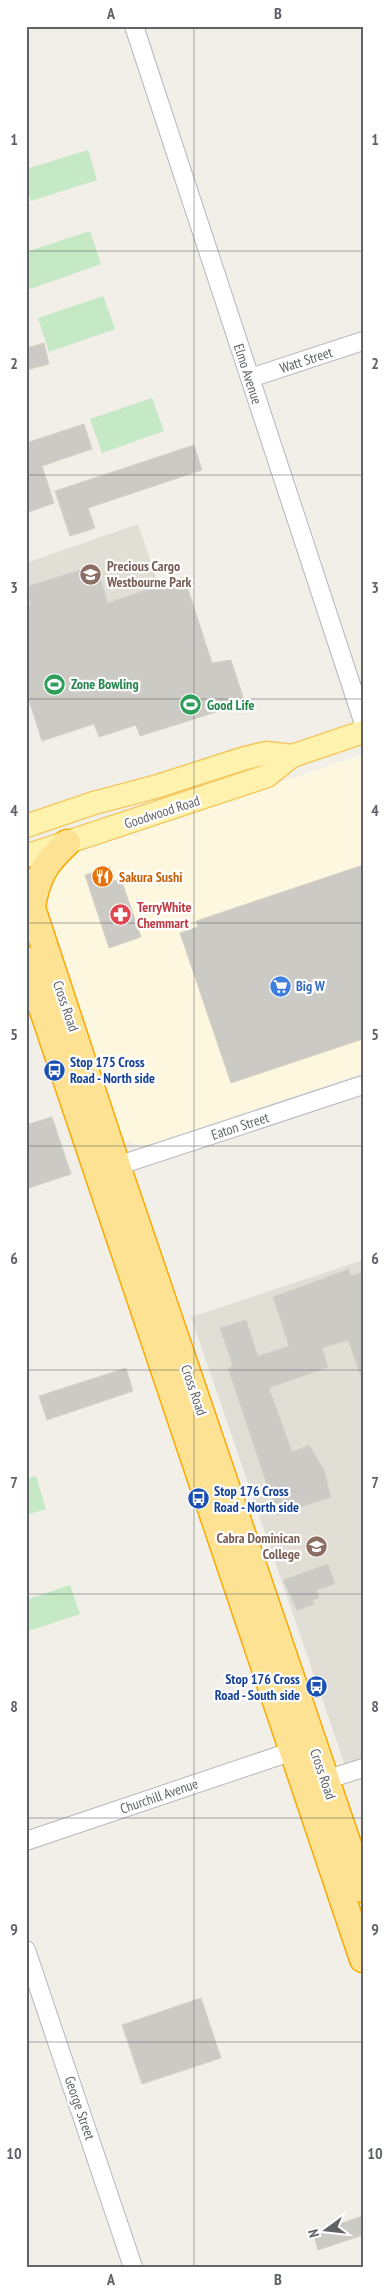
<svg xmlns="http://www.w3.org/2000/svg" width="389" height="2293" font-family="'PT Sans Narrow',sans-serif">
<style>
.commercial{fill:#fef7e0}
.education{fill:#e1ded6}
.green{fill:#c5e8c5}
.building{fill:#cccac5;stroke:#d6d1c6}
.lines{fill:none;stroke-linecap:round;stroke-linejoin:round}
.minor-casing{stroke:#b5b8bc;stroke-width:20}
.major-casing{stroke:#f2c960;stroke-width:25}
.highway-casing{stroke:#f9ab00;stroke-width:29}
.minor{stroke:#fff;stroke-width:18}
.major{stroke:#fff2af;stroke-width:22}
.highway{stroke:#fde293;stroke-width:26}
.grid{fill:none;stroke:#5f6368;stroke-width:1;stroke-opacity:0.55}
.labels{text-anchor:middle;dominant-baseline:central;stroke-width:4.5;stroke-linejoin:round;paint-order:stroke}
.street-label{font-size:14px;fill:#5f6368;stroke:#fff}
.education-label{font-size:14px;font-weight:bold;fill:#785e54;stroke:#fff;text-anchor:start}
.leisure-label{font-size:14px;font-weight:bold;fill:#27864d;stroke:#fff;text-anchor:start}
.food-label{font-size:14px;font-weight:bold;fill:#c56008;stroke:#fff;text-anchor:start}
.health-label{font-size:14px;font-weight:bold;fill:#be3a42;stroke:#fff;text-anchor:start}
.shop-label{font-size:14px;font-weight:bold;fill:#366cbe;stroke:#fff;text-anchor:start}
.transit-label{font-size:14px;font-weight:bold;fill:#164399;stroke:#fff;text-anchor:start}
.neatline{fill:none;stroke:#5f6368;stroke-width:2}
.grid-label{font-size:16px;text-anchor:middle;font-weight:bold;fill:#5f6368}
</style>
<rect width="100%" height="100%" fill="#f1efe8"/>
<path class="commercial" d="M363,754V1073L141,1147L123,1138L51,915L48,891L53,870L70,855Z"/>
<g class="education">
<path d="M138,524L159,586L26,632V563Z"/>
<path d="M363,1260V1776L350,1780L191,1317Z"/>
</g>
<g class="green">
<path d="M88,150L97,180L31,201L26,187V169Z"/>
<path d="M90,231L101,264L30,289L26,279V252Z"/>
<path d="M103,296L115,329L49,352L38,318Z"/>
<path d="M152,398L164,431L102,453L90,419Z"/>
<path d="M36,1476L46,1509L26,1515V1479Z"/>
<path d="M70,1585L80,1614L26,1632V1600Z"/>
</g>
<g class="building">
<path d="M44,343L49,364L26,370V348Z"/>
<path d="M84,424L92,449L42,466L54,503L26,513V443Z"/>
<path d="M194,445L202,470L88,508L95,528L70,536L55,491Z"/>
<path d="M96,565L108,603L184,577L212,663L231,660L245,703L140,736L136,725L99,737L94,724L42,741L26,691V606L31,605L26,587Z"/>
<path d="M363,865V1039L231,1083L180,933L198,927L196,921Z"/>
<path d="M110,867L114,881L121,879L141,937L109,948L85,875Z"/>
<path d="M52,1117L71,1174L26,1189V1125Z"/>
<path d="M349,1269L351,1276L363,1272V1375L361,1376L348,1340L322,1348L328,1367L269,1388L292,1452L309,1445L324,1470L331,1497L277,1515L228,1368L233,1366L220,1328L246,1320L258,1356L289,1346L273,1297Z"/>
<path d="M126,1368L133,1391L47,1420L39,1396Z"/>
<path d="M328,1564L335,1584L317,1590L319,1598L312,1600L314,1604L297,1610L283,1580Z"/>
<path d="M201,1998L221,2058L142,2084L122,2025Z"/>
<path d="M363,2216V2235L318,2250L313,2233Z"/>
</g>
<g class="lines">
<defs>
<g id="minor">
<path d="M134,26L363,721"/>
<path d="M250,378L363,341"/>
<path d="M117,1166L363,1085"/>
<path d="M325,1780L363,1768"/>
<path d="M26,1841L293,1751"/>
<path d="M26,1950L133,2267"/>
</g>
<g id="major">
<path d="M26,826L94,803L158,786L242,759L266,753L292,756"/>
<path d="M26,856L267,776L292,756L363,732"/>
</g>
<g id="highway">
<path d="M26,890L117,1166L363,1889"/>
<path d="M32,906C37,877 45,863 67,843"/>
<path d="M26,960L363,1959"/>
</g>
</defs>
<use href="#minor" class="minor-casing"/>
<use href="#major" class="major-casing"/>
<use href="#highway" class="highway-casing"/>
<use href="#minor" class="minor"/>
<use href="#major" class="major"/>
<use href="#highway" class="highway"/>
</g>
<path class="grid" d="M194,26V2267M26,251H363M26,475H363M26,699H363M26,923H363M26,1146H363M26,1370H363M26,1594H363M26,1818H363M26,2042H363"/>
<defs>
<symbol id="school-disc" viewBox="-11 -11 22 22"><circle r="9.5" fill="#8d6e63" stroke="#fff"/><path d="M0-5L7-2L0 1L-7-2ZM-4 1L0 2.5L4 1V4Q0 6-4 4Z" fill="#fff"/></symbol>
<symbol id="stadium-disc" viewBox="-11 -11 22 22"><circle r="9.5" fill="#2e9e5b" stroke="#fff"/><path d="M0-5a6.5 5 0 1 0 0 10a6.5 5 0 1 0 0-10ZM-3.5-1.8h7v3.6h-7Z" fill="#fff"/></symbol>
<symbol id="restaurant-disc" viewBox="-11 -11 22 22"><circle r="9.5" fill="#e8710a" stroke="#fff"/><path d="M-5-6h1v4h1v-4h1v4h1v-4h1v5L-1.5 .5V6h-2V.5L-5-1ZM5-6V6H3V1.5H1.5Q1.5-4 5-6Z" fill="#fff"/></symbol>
<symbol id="pharmacy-disc" viewBox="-11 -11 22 22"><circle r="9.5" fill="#e0444e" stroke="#fff"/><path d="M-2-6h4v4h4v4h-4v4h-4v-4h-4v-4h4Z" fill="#fff"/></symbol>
<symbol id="supermarket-disc" viewBox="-11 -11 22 22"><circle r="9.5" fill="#3f7fe0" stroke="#fff"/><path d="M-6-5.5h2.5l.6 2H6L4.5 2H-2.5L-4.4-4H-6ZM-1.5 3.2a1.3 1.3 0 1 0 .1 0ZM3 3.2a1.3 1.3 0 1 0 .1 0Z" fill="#fff"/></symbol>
<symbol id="bus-disc" viewBox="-11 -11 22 22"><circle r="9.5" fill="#1a4fb4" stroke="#fff"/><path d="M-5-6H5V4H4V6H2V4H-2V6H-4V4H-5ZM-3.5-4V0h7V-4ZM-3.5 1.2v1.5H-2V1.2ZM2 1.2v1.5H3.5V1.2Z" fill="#fff"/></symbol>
</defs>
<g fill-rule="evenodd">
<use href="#school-disc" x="78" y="562" width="25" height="25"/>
<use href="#stadium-disc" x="42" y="672" width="25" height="25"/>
<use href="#stadium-disc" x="178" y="692" width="25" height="25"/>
<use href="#restaurant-disc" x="90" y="864" width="25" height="25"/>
<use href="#pharmacy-disc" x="108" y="902" width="25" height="25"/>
<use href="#supermarket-disc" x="268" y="974" width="25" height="25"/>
<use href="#bus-disc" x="42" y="1058" width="25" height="25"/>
<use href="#bus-disc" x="186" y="1486" width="25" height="25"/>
<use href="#school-disc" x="304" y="1534" width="25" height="25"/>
<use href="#bus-disc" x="304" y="1674" width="25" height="25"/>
</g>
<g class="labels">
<g class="street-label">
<text transform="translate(306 360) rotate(-18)">Watt Street</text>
<text transform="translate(248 374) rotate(72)">Elmo Avenue</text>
<text transform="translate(162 812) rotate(-18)">Goodwood Road</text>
<text transform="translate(66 1006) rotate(71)">Cross Road</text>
<text transform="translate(240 1126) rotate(-18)">Eaton Street</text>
<text transform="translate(194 1390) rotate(71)">Cross Road</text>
<text transform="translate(323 1774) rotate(71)">Cross Road</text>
<text transform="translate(159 1796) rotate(-19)">Churchill Avenue</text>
<text transform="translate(80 2108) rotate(71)">George Street</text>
</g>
<g class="education-label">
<text x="107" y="566">Precious Cargo<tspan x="107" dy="16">Westbourne Park</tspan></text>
<text x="300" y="1538" text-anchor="end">Cabra Dominican<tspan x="300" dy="16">College</tspan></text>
</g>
<g class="leisure-label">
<text x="71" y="684">Zone Bowling</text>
<text x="207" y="705">Good Life</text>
</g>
<g class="food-label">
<text x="119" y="877">Sakura Sushi</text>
</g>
<g class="health-label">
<text x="137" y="907">TerryWhite<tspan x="137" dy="16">Chemmart</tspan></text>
</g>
<g class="shop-label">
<text x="296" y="986">Big W</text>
</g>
<g class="transit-label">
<text x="70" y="1062">Stop 175 Cross<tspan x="70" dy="16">Road - North side</tspan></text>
<text x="214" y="1491">Stop 176 Cross<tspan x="214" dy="16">Road - North side</tspan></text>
<text x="300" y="1679" text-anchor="end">Stop 176 Cross<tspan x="300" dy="16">Road - South side</tspan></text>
</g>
</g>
<rect width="389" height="2293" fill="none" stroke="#ffffff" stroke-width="55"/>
<g transform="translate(326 2230) rotate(255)" stroke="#ffffff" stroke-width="4" paint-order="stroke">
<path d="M0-4L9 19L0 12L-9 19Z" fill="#5f6368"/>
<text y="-8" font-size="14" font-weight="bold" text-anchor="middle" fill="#5f6368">N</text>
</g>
<rect x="28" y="28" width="334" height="2238" class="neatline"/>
<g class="grid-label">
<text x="111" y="19">A</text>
<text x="278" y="19">B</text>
<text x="14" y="145">1</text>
<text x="375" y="145">1</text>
<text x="14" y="369">2</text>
<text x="375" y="369">2</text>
<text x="14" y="593">3</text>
<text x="375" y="593">3</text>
<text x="14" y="816">4</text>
<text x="375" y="816">4</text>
<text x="14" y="1040">5</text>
<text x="375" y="1040">5</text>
<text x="14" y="1264">6</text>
<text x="375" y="1264">6</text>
<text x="14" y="1488">7</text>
<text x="375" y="1488">7</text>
<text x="14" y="1712">8</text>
<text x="375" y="1712">8</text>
<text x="14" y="1935">9</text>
<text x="375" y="1935">9</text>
<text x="14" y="2159">10</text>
<text x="375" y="2159">10</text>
<text x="111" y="2285">A</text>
<text x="278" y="2285">B</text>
</g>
</svg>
